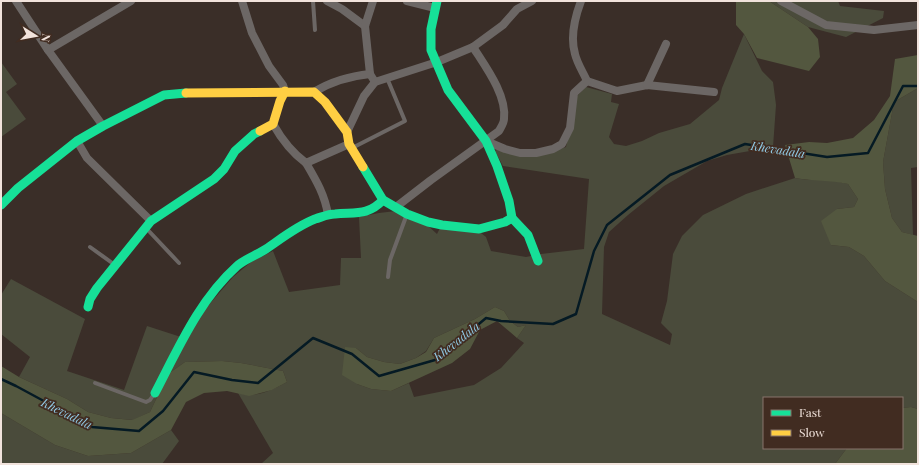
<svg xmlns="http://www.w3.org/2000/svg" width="919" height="465" font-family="'Playfair Display',serif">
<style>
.green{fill:#4a4b3b;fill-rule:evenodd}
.forest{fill:#53573f}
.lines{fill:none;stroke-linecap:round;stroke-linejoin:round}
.stream{stroke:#051a24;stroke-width:2.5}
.lane{stroke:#6c6765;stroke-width:4}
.street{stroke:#6c6765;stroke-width:8}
.fast{stroke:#16e098;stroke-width:9}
.slow{stroke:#ffcf43;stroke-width:9}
.labels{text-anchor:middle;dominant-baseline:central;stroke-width:3.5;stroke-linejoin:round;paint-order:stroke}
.water-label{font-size:12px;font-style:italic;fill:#92cce8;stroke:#412c21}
</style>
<rect width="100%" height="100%" fill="#3a2e28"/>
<g class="green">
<path d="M769,1H838L840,6L884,11L883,18L846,37L808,27Z"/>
<path d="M744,34L762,71L773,82L776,105L773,147L727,155L707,161L664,186L628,215L609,232L604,247L602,314L670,345L672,334L661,323L667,301L673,254L682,236L703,215L746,194L795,178L808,180H831L848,184L858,199L854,207L837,209L831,245L849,247L864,256L885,281L918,302V409L911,407L902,408V398H764V448H847L835,464H261L273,453L238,393C257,398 270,391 287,382L283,371L241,363L222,361L185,362L168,374L150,412L133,420L111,418L88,412L67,399L19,377L30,357L1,334V295L11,279L85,319L67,371L124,390L147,326L181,337L233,277L251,262L273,251L289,292L340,285L341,258H361L359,217L379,213L396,211L426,224L437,234L440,228L481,233L486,237L491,251L526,257L541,254L584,249L589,179L503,166L495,151L498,149L557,150L566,147L577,96L586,87L612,94L611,102L619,104L609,137L614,144L626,146L642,141L659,133L690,124L719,100L722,88ZM495,307L504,311L510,321L518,327L526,325L517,338L524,343L501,368L474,385L414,397L409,383L391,391L371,389L357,384L356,348L367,357L384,362L400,364L416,358L426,351L434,338L475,319Z"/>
<path d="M1,62L17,84L6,92L26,119L1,137Z"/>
<path d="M918,88V167L911,168L913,235L902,232L892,218L885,189L883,162L894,102Z"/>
<path d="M1,413L55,445L88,456L131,453L171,430L179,441L162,464H1Z"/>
</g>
<g class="forest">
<path d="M736,1H769L808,27L818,39L820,57L809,71L757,58L744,34L736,25Z"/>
<path d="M918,55V88L894,102L883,162L885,189L892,218L902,232L918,236V302L885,281L864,256L849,247L831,245L821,221L837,209L854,207L858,199L848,184C830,180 812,181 795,178L785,145L809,142L827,143L853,138L874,120L890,96L895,59Z"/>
<path d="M495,307L504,311L510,321L518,327L526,325L517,338L497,321L480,330L470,349L452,363L391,391L371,389L357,384L342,375L345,347L356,348L367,357L384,362L400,364L416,358L426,352L434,338L475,319Z"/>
<path d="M222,361L241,363L283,371L287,382L272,390L249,396L227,391L204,393L186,402L171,430L131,453L88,456L55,445L1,413V366L19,377L67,399L88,412L111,418L132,420L150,412L168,374L185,362Z"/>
<path d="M911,407L918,409V464H835L847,448H902V408Z"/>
</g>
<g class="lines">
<path class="stream" d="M1,379L16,386L92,427L139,431L163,411L194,372L232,380L258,383L313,338L352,354L379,376L435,360L467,334L486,318L501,321L553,324L576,314L594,251L607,225L670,175L745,144L827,157L868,153L903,86H918"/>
<g class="lane">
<path d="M313,1L315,30"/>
<path d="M352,148L405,121L387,78"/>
<path d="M146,228L179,263"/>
<path d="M90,247L115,265"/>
<path d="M388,277L390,260L407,214"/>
<path d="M95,383L146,402L150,400L154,394"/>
</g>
<g class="street">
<path d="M16,1L48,50L103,126"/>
<path d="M242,1L252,33L269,66L283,85L285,91"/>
<path d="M327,1L342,9L365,26"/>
<path d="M373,1L365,26L370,74L375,82"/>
<path d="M407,1L435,8"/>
<path d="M581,1C575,17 570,37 575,54C577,63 583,72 587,81"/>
<path d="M781,1L826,25L874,30L918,25"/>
<path d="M48,50L131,1"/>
<path d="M587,81L617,91L647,85L714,92"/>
<path d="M647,85L666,44"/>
<path d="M314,92C332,81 350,76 370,74"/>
<path d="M273,124C282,140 291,152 306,163L349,144"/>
<path d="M347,132L364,96L375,82L437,62L473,47L503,25L517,9L532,1"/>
<path d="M77,141L87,158L151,221"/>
<path d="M486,141L505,149L520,153H536L553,149L562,144L570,128L574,93L587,81"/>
<path d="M306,163C316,180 325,195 328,215"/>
<path d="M396,207L431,180L499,131C501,127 504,123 504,119C507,95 485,66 473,47"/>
</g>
<g class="fast">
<path d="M437,1L431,29V50L448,90L486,141L497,166L509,201L512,218L528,235L538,261"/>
<path d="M363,167L383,200L407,214L428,222L442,225L479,229L505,222L512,218"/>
<path d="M1,205L18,188L77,141L103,126L164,95L186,93"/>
<path d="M88,307L90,299L97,288L151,221L214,179L224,169L235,151L254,134L260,131"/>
<path d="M155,393C178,349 199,300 237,266C245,259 257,255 266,249C282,238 297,226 315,219C322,217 328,214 335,214C355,212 368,216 383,200"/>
</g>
<g class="slow">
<path d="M186,93L314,92L325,102L347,132L349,144L363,167"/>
<path d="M260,131L273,124L280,101L285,91"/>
</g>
</g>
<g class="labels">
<g class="water-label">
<text transform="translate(778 149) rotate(9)">Khevadala</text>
<text transform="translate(456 341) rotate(-38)">Khevadala</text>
<text transform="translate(67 413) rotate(26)">Khevadala</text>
</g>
</g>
<rect width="919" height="465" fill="none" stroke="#f1e3dc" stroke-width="4"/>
<rect x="763" y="397" width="140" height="52" fill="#412c21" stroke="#87756c"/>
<rect x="771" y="410" width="20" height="6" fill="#16e098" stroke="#87756c"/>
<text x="799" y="417" font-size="12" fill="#f1e3dc">Fast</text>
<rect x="771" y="430" width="20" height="6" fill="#ffcf43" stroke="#87756c"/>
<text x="799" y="437" font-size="12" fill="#f1e3dc">Slow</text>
<g transform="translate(36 36) rotate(101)" stroke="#412c21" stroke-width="3" paint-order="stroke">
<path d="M0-3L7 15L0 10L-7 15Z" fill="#f1e3dc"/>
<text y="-6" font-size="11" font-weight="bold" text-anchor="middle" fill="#f1e3dc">N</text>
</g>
</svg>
